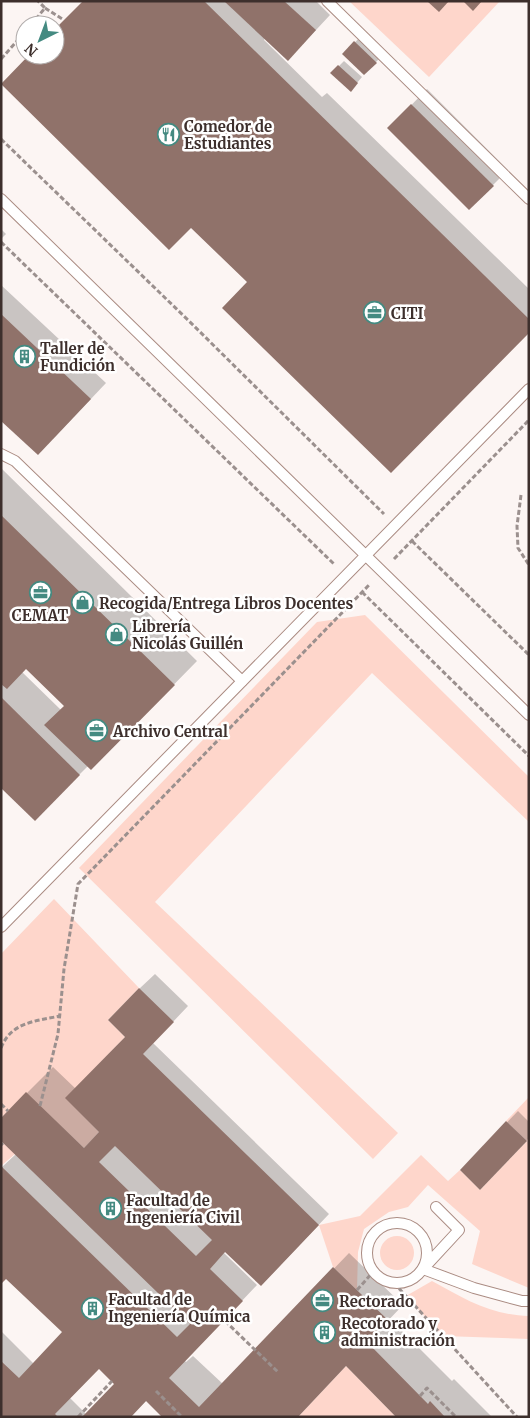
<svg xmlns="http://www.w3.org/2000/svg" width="530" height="1418" font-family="Merriweather,serif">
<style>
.green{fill:#fed6cb}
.shadow{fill:#0003;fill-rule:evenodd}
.building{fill:#90726a;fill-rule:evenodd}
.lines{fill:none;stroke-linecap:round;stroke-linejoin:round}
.lane-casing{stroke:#aa8b82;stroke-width:12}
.path{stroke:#9b908e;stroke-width:3;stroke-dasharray:5 2.5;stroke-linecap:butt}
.lane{stroke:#fff;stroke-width:10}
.labels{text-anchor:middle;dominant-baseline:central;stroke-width:5;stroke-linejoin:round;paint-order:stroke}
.poi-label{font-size:15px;font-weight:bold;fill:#3d2f2c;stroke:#fff;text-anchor:start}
</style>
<rect width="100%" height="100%" fill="#fcf5f3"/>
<g class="green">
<path d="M349,1H500L429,77Z"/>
<path d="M365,615L529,777V822L372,673L155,902L398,1133L373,1159L79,868L317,622Z"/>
<path d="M54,899L139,988L108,1020L125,1037L66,1098L99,1132L84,1148L26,1093L1,1118V954Z"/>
<path d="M529,1097V1288L472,1264L480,1231L428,1185L408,1207L389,1212L364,1229L358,1252L357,1290L333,1267L319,1225L360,1216L421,1155L448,1181L460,1170L480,1190L527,1141L506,1121Z"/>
<path d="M1,1141L15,1154L1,1166Z"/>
<circle cx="397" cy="1253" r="17"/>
<path d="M432,1281C465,1299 490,1315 529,1316V1339L443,1336L406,1296Z"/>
<path d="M346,1366L396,1417H298Z"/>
</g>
<g class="shadow">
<path d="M85,1H316L330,15L303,44L265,38L264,40L322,97L327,93L529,289V331L249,282L31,55H55V31Z"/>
<path d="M360,37L381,57L364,74L344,54Z"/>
<path d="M344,61L362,77L351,90L332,73Z"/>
<path d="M427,89L508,170L469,209L389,128Z"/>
<path d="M1,229L6,234L1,239Z"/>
<path d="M1,285L106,383L53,439L1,419Z"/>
<path d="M1,468L197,661L91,769L88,766L35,819L1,786ZM27,667L66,706L61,710L22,672Z"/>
<path d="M155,974L188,1006L153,1043L329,1214L272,1274L226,1251L224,1253L257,1285L185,1361L186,1362L193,1356L223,1384L349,1253L403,1305L383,1326L385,1328L392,1321L452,1381L454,1379L492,1417H398L346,1365L297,1417H164L147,1400L130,1417H1V1331L34,1364L64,1332L1,1168L16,1154L27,1093L53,1067L76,1089L127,1037L139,989ZM100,1367L116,1384L86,1414L70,1398Z"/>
<path d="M518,1111L529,1122V1138L480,1188L461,1170Z"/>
</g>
<g class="building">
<path d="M83,1H204L529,319V333L391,473L222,308L247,282L191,228L169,250L1,84L29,55H55V29Z"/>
<path d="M224,1H284L316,30L288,61Z"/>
<path d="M427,1H449L439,12Z"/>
<path d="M463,1H482L473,11Z"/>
<path d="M354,41L377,63L364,75L342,54Z"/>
<path d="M338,65L358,83L351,92L330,73Z"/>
<path d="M411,104L494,186L469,210L387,128Z"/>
<path d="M1,314L91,399L38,455L1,421Z"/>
<path d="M1,515L175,685L91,770L44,725L64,706L26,669L7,689L1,684Z"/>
<path d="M1,697L80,775L35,821L1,788Z"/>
<path d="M139,988L174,1022L143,1054L319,1225L261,1286L225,1252L210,1269L243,1301L169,1378L199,1407L333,1267L389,1321L368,1343L428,1404L430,1401L445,1417H396L346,1366L298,1417H162L146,1401L131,1417H82L114,1384L99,1369L55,1414L58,1417H1V1361L19,1378L62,1332L6,1279L1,1284V1166L177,1337L190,1324L1,1141V1118L26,1092L84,1148L99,1132L65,1098L125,1037L108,1020ZM115,1146L212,1240L196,1256L99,1162Z"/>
<path d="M506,1121L527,1141L480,1190L460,1170Z"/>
</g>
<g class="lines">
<defs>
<g id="lane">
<path d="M327,1L529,199"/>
<path d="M1,199L529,715"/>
<path d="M1,454L15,461L242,681"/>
<path d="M1,927L529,389"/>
<path d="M436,1207L459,1230L423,1269L474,1288L522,1301H529"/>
<circle cx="397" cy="1253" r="30"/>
</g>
</defs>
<use href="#lane" class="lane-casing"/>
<g class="path">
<path d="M45,8L64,20"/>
<path d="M31,25L45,8L38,1"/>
<path d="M1,59L25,32"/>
<path d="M1,139L189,321L384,514"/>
<path d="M1,242L334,564"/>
<path d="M521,495L517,526L518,548L529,565"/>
<path d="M412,541L529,655"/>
<path d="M394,559L529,420"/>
<path d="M362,592L529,756"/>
<path d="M1,1048C11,1022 36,1021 60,1016"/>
<path d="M1,1104L8,1111"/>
<path d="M40,1106L58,1034L64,969L78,884L370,584"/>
<path d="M1,1145L3,1143"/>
<path d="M394,1283L517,1417"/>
<path d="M357,1290L373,1272"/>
<path d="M225,1321L278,1372"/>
<path d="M156,1391L182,1417"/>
<path d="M420,1396L427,1388L456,1417"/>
<path d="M78,1417L112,1381"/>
</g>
<use href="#lane" class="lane"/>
</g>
<defs>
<symbol id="restaurant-ring" viewBox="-11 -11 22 22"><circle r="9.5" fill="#fff" stroke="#448a81" stroke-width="1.5"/><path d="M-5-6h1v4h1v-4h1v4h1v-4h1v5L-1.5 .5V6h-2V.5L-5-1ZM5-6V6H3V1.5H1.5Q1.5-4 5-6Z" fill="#448a81"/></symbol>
<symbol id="office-ring" viewBox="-11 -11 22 22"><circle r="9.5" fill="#fff" stroke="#448a81" stroke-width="1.5"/><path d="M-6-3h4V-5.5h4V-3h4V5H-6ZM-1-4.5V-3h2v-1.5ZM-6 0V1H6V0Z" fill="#448a81"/></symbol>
<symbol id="building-ring" viewBox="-11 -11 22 22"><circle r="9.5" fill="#fff" stroke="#448a81" stroke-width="1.5"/><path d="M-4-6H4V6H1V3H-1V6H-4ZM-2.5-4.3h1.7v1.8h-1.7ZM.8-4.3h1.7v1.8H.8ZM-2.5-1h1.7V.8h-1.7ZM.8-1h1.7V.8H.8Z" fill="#448a81"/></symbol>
<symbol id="shop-ring" viewBox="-11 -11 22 22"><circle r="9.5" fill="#fff" stroke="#448a81" stroke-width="1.5"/><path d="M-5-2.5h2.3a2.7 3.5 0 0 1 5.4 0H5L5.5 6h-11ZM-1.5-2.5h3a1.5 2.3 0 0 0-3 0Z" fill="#448a81"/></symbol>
</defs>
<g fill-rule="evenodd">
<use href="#restaurant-ring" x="156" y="122" width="25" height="25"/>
<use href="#office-ring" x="362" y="300" width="25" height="25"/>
<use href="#building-ring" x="12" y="344" width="25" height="25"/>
<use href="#office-ring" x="28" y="580" width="25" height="25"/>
<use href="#shop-ring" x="70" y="590" width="25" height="25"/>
<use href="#shop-ring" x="104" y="622" width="25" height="25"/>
<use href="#office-ring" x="84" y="718" width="25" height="25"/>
<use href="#building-ring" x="98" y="1196" width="25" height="25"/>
<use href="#office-ring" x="310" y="1288" width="25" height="25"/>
<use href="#building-ring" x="80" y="1296" width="25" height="25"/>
<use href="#building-ring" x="312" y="1320" width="25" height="25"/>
</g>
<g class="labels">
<g class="poi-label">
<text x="184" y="126">Comedor de<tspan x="184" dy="17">Estudiantes</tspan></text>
<text x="391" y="313">CITI</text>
<text x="40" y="348">Taller de<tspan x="40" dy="17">Fundición</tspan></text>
<text x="99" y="603">Recogida/Entrega Libros Docentes</text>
<text x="40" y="615" text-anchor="middle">CEMAT</text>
<text x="132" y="626">Librería<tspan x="132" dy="17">Nicolás Guillén</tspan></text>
<text x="113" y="731">Archivo Central</text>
<text x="126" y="1200">Facultad de<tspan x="126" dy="17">Ingeniería Civil</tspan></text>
<text x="108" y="1299">Facultad de<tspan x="108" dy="17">Ingeniería Química</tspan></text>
<text x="339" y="1301">Rectorado</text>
<text x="341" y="1323">Recotorado y<tspan x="341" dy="17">administración</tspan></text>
</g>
</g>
<rect width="530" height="1418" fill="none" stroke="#3d2f2c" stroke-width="5"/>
<g transform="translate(40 40) rotate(222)"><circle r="24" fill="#ffffff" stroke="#b1acab"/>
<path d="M0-4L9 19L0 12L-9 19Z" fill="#448a81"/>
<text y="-8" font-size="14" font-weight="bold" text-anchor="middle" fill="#3d2f2c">N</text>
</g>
</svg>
